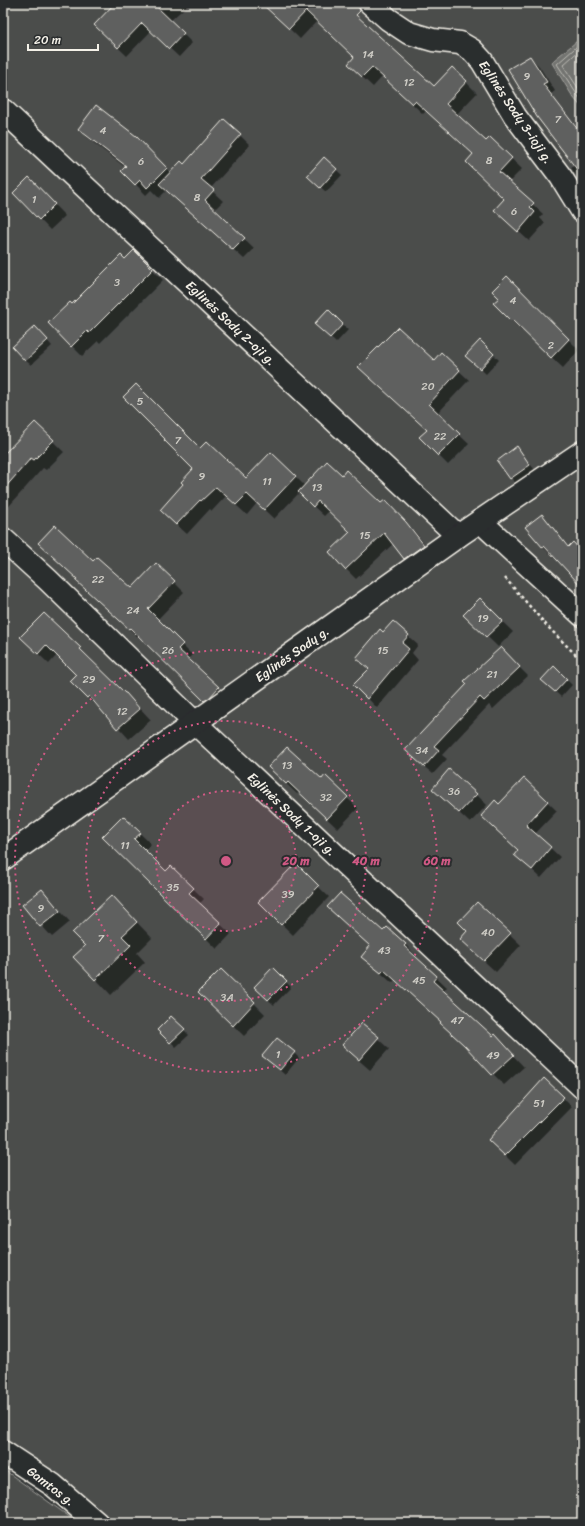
<svg xmlns="http://www.w3.org/2000/svg" width="585" height="1526" font-family="Sriracha,sans-serif">
<style>
.green{fill:#4b4d4c;stroke:#a09f9a}
.water{fill:#727370;stroke:#a6a5a0}
.shadow{fill:#0007}
.lines{fill:none;stroke-linecap:round;stroke-linejoin:round}
.shore{stroke:#c0bfb8;stroke-width:1}
.building{fill:#5f605f;stroke:#f4f1e8}
.street-casing{stroke:#f4f1e8;stroke-width:25}
.path{stroke:#f4f1e8;stroke-width:2.5;stroke-dasharray:3 3;stroke-linecap:butt}
.street{stroke:#2a2d2e;stroke-width:22}
.ring{fill:none;stroke:#d15985;stroke-width:2;stroke-dasharray:2 4}
.labels{text-anchor:middle;dominant-baseline:central;stroke-width:4;stroke-linejoin:round;paint-order:stroke}
.number-label{font-size:11px;fill:#cfcdc6}
.street-label{font-size:13px;fill:#f4f1e8;stroke:#2a2d2e}
.centre{fill:#d15985;stroke:#2a2d2e;stroke-width:2}
.ring-label{font-size:12px;text-anchor:middle;font-weight:bold;fill:#d15985;stroke:#2a2d2e;stroke-width:4;stroke-linejoin:round;paint-order:stroke}
</style>
<rect width="100%" height="100%" fill="#323535"/>
<filter id="ink" filterUnits="userSpaceOnUse"><feTurbulence type="fractalNoise" baseFrequency=".025" numOctaves="2"/><feDisplacementMap in="SourceGraphic" scale="8" xChannelSelector="R" yChannelSelector="G"/><feConvolveMatrix kernelMatrix="1 2 1 2 8 2 1 2 1" color-interpolation-filters="sRGB"/></filter>
<g filter="url(#ink)">
<g class="green">
<path d="M3,3H582V1523H112L79,1495L3,1440Z"/>
<path d="M3,1469L78,1523H3Z"/>
</g>
<path class="water" d="M582,37V108L573,97L552,63L554,60Z"/>
<g class="shadow">
<path d="M117,3H190L170,21L192,43L179,57L151,31L127,56L104,34Z"/>
<path d="M263,3H343L434,87L452,68L477,93L456,115L486,142L490,138L522,169L509,182L543,214L540,218L545,223L529,241L495,210L505,199L474,155L426,111L423,114L383,76L373,87L360,75L356,57L317,21L300,39Z"/>
<path d="M530,57L539,66L555,91L551,94L582,134V185L571,168L575,165Z"/>
<path d="M224,120L250,145L210,189L223,201L214,210L254,249L244,259L167,190L159,198L151,190L146,195L123,171L126,168L90,140L79,129L135,137L171,173L184,165Z"/>
<path d="M324,158L342,175L326,192L314,181Z"/>
<path d="M40,190L65,216L50,230L14,193Z"/>
<path d="M134,251L163,280L100,343L98,341L82,356L49,323Z"/>
<path d="M507,278L579,350L563,368L523,330L522,331L511,320L500,298Z"/>
<path d="M328,311L348,330L336,343L321,329Z"/>
<path d="M40,332L52,346L31,365L25,360Z"/>
<path d="M441,354L469,380L437,414L469,444L448,465L420,437L427,430L359,367L434,361Z"/>
<path d="M493,354L499,360L486,374L472,361Z"/>
<path d="M35,424L64,452L46,470L43,468L3,513V457Z"/>
<path d="M517,448L535,470L516,484L498,461Z"/>
<path d="M200,450L246,479L295,476L305,486L342,476L381,505L395,511L416,533L433,555L415,569L393,544L356,579L346,569L352,532L329,511L324,516L299,493L274,519L257,503L247,515L226,496L212,511L210,509L187,534L171,520L184,484L194,469Z"/>
<path d="M542,516L569,547L577,548L582,544V585L555,557L554,558L543,547Z"/>
<path d="M93,562L132,590L174,582L184,592L157,620L192,655L188,659L228,697L215,710L141,637L140,639L87,590Z"/>
<path d="M480,600L513,632L498,647L465,615Z"/>
<path d="M384,634L408,636L418,645L412,653L418,660L377,708L355,685L370,670L357,658Z"/>
<path d="M21,637L80,649L91,659L90,660L137,705L151,720L129,739L100,707L99,708L82,692L78,675L57,655L49,664Z"/>
<path d="M500,648L528,676L493,709L489,705L442,755L447,759L433,774L415,759Z"/>
<path d="M554,667L572,685L561,697L548,685Z"/>
<path d="M582,725V736L577,731Z"/>
<path d="M280,778L322,780L347,798L358,808L338,829L299,792L297,794Z"/>
<path d="M524,779L557,811L535,834L560,857L541,878L516,855L519,851L482,816L499,805Z"/>
<path d="M476,794L487,805L470,823L444,799Z"/>
<path d="M123,817L151,844L144,851L166,873L171,867L204,899L199,904L231,934L217,949L104,837Z"/>
<path d="M296,865L329,897L293,935L270,913Z"/>
<path d="M42,890L70,922L52,937L23,905Z"/>
<path d="M477,903L521,945L496,972L472,950L468,931Z"/>
<path d="M127,912L152,938L137,953L145,962L111,995L96,979Z"/>
<path d="M387,928L406,945L416,956L415,957L447,987L443,992L505,1047L524,1067L504,1085L442,1022L395,980L392,983L363,957Z"/>
<path d="M273,969L291,987L274,1005L255,987Z"/>
<path d="M221,970L265,1014L244,1036L210,1003Z"/>
<path d="M171,1017L189,1035L176,1047L159,1030Z"/>
<path d="M362,1024L389,1049L370,1070L354,1056Z"/>
<path d="M294,1053L299,1058L285,1075L269,1061Z"/>
<path d="M563,1098L572,1107L515,1165L489,1140Z"/>
</g>
<g class="lines">
<g class="shore">
<path d="M582,42L557,64L582,102"/>
<path d="M582,48L563,65L582,94"/>
</g>
</g>
<g class="building">
<path d="M115,3H160L157,7L184,33L169,49L142,23L118,48L94,25Z"/>
<path d="M261,3H358L360,11L356,15L434,86L452,67L467,81L446,104L486,141L490,137L512,158L499,172L534,203L530,207L535,212L518,232L494,210L504,199L466,162L473,154L415,101L412,104L372,67L362,77L348,64L354,57L306,11L289,29Z"/>
<path d="M530,56L547,82L543,84L582,135V176L537,117L508,69Z"/>
<path d="M96,105L136,136L167,168L147,188L140,180L135,185L121,171L126,166L78,129Z"/>
<path d="M224,119L241,134L201,179L214,190L205,200L245,238L233,250L159,184L181,161L184,164Z"/>
<path d="M324,157L337,169L320,188L307,176Z"/>
<path d="M29,177L55,204L39,220L13,193Z"/>
<path d="M134,250L153,269L89,333L87,331L71,347L48,323L70,302L72,304L121,255L125,259Z"/>
<path d="M507,276L569,339L551,358L512,320L511,321L493,303L499,298L492,291Z"/>
<path d="M328,309L343,324L330,338L314,324Z"/>
<path d="M35,326L48,340L25,361L12,347Z"/>
<path d="M398,327L434,360L441,352L460,370L429,404L460,434L438,456L419,437L427,430L358,367Z"/>
<path d="M480,340L494,354L480,369L465,356Z"/>
<path d="M136,384L200,448L207,441L246,478L271,452L296,476L264,510L247,494L236,505L216,487L201,501L200,500L176,525L160,510L183,484L181,482L193,469L164,440L165,439L123,397Z"/>
<path d="M35,422L54,440L34,460L31,458L3,490V455Z"/>
<path d="M517,446L530,465L510,479L497,461Z"/>
<path d="M327,461L342,475L346,470L381,503L385,500L406,522L424,545L404,559L384,533L345,570L329,552L350,532L318,501L313,507L298,492Z"/>
<path d="M542,514L568,547L573,542L582,552V587L544,546L543,548L525,527Z"/>
<path d="M55,525L93,561L97,557L132,588L156,563L175,581L148,609L183,644L178,649L219,687L209,698L204,701L130,628L129,629L75,580L77,579L38,543Z"/>
<path d="M480,598L503,621L486,637L463,615Z"/>
<path d="M44,613L81,648L80,649L125,693H126L140,709L117,729L89,696L87,698L70,681L76,675L46,645L38,654L20,637Z"/>
<path d="M393,621L409,635L402,643L409,649L367,699L353,685L369,669L356,658L380,629L383,632Z"/>
<path d="M501,647L520,667L484,701L480,697L434,746L439,750L424,767L405,750L467,684L464,681Z"/>
<path d="M554,666L567,679L555,692L541,680Z"/>
<path d="M287,747L322,779L325,775L348,797L327,819L288,782L286,784L268,767Z"/>
<path d="M449,769L477,794L459,813L432,789Z"/>
<path d="M524,778L548,801L526,825L551,847L532,870L514,855L518,850L481,816L495,800L499,804Z"/>
<path d="M123,816L141,833L134,839L166,871L171,866L194,888L189,893L221,923L206,939L102,837Z"/>
<path d="M296,863L319,886L281,925L258,902Z"/>
<path d="M42,889L60,911L40,927L22,905Z"/>
<path d="M340,893L383,931L387,927L406,944L404,946L437,976L433,981L493,1036L495,1034L514,1055L492,1075L464,1045L440,1023L441,1022L384,970L381,973L361,957L370,946L327,907Z"/>
<path d="M112,895L137,922L122,936L131,945L95,980L73,957L85,946L72,933Z"/>
<path d="M477,902L511,933L484,961L460,939L467,931L458,922Z"/>
<path d="M273,967L287,981L268,1000L254,987Z"/>
<path d="M221,969L255,1002L233,1026L198,992Z"/>
<path d="M171,1016L185,1029L170,1043L157,1030Z"/>
<path d="M362,1023L379,1037L359,1060L342,1045Z"/>
<path d="M277,1038L295,1052L280,1070L262,1056Z"/>
<path d="M544,1078L564,1097L505,1156L488,1140Z"/>
</g>
<g class="lines">
<defs>
<g id="street">
<path d="M370,3L388,19L409,33L433,40L460,43L472,50L482,61L515,116L561,177L582,211"/>
<path d="M3,110L458,536"/>
<path d="M480,521L582,615"/>
<path d="M3,539L48,580L195,723L582,1087"/>
<path d="M3,859L458,536L582,452"/>
<path d="M3,1452L53,1485L97,1523"/>
</g>
</defs>
<use href="#street" class="street-casing"/>
<path class="path" d="M505,578L548,627L582,661"/>
<use href="#street" class="street"/>
</g>
</g>
<circle cx="226" cy="861" r="70" fill="#d15985" fill-opacity=".12"/>
<g class="ring">
<circle cx="226" cy="861" r="70"/>
<circle cx="226" cy="861" r="140"/>
<circle cx="226" cy="861" r="211"/>
</g>
<g class="labels">
<g class="number-label">
<text x="368" y="54">14</text>
<text x="527" y="76">9</text>
<text x="409" y="82">12</text>
<text x="558" y="119">7</text>
<text x="103" y="130">4</text>
<text x="489" y="160">8</text>
<text x="141" y="161">6</text>
<text x="197" y="197">8</text>
<text x="34" y="199">1</text>
<text x="514" y="211">6</text>
<text x="117" y="282">3</text>
<text x="513" y="300">4</text>
<text x="551" y="345">2</text>
<text x="428" y="386">20</text>
<text x="140" y="401">5</text>
<text x="440" y="436">22</text>
<text x="178" y="440">7</text>
<text x="202" y="476">9</text>
<text x="267" y="481">11</text>
<text x="317" y="487">13</text>
<text x="365" y="535">15</text>
<text x="98" y="579">22</text>
<text x="133" y="610">24</text>
<text x="483" y="618">19</text>
<text x="168" y="650">26</text>
<text x="383" y="650">15</text>
<text x="492" y="674">21</text>
<text x="89" y="679">29</text>
<text x="122" y="711">12</text>
<text x="422" y="750">34</text>
<text x="287" y="765">13</text>
<text x="454" y="791">36</text>
<text x="326" y="797">32</text>
<text x="125" y="845">11</text>
<text x="173" y="887">35</text>
<text x="288" y="894">39</text>
<text x="41" y="908">9</text>
<text x="488" y="932">40</text>
<text x="101" y="938">7</text>
<text x="384" y="950">43</text>
<text x="419" y="980">45</text>
<text x="227" y="997">3A</text>
<text x="457" y="1020">47</text>
<text x="278" y="1054">1</text>
<text x="493" y="1055">49</text>
<text x="539" y="1103">51</text>
</g>
<g class="street-label">
<text transform="translate(516 112) rotate(56)">Eglinės Sodų 3-ioji g.</text>
<text transform="translate(231 323) rotate(43)">Eglinės Sodų 2-oji g.</text>
<text transform="translate(292 654) rotate(-35)">Eglinės Sodų g.</text>
<text transform="translate(292 814) rotate(43)">Eglinės Sodų 1-oji g.</text>
<text transform="translate(51 1486) rotate(37)">Gamtos g.</text>
</g>
</g>
<circle cx="226" cy="861" r="6" class="centre"/>
<g class="ring-label">
<text x="296" y="865">20 m</text>
<text x="366" y="865">40 m</text>
<text x="437" y="865">60 m</text>
</g>
<rect width="585" height="1526" fill="none" stroke="#2a2d2e" stroke-width="16"/>
<rect x="8" y="8" width="569" height="1510" fill="none" stroke="#f4f1e8" stroke-width="1.5" filter="url(#ink)"/>
<path d="M28 44v6h70v-6" fill="none" stroke="#f4f1e8" stroke-width="2"/>
<text x="34" y="44" font-size="12" fill="#f4f1e8" stroke="#2a2d2e" stroke-width="3" paint-order="stroke">20 m</text>
</svg>
